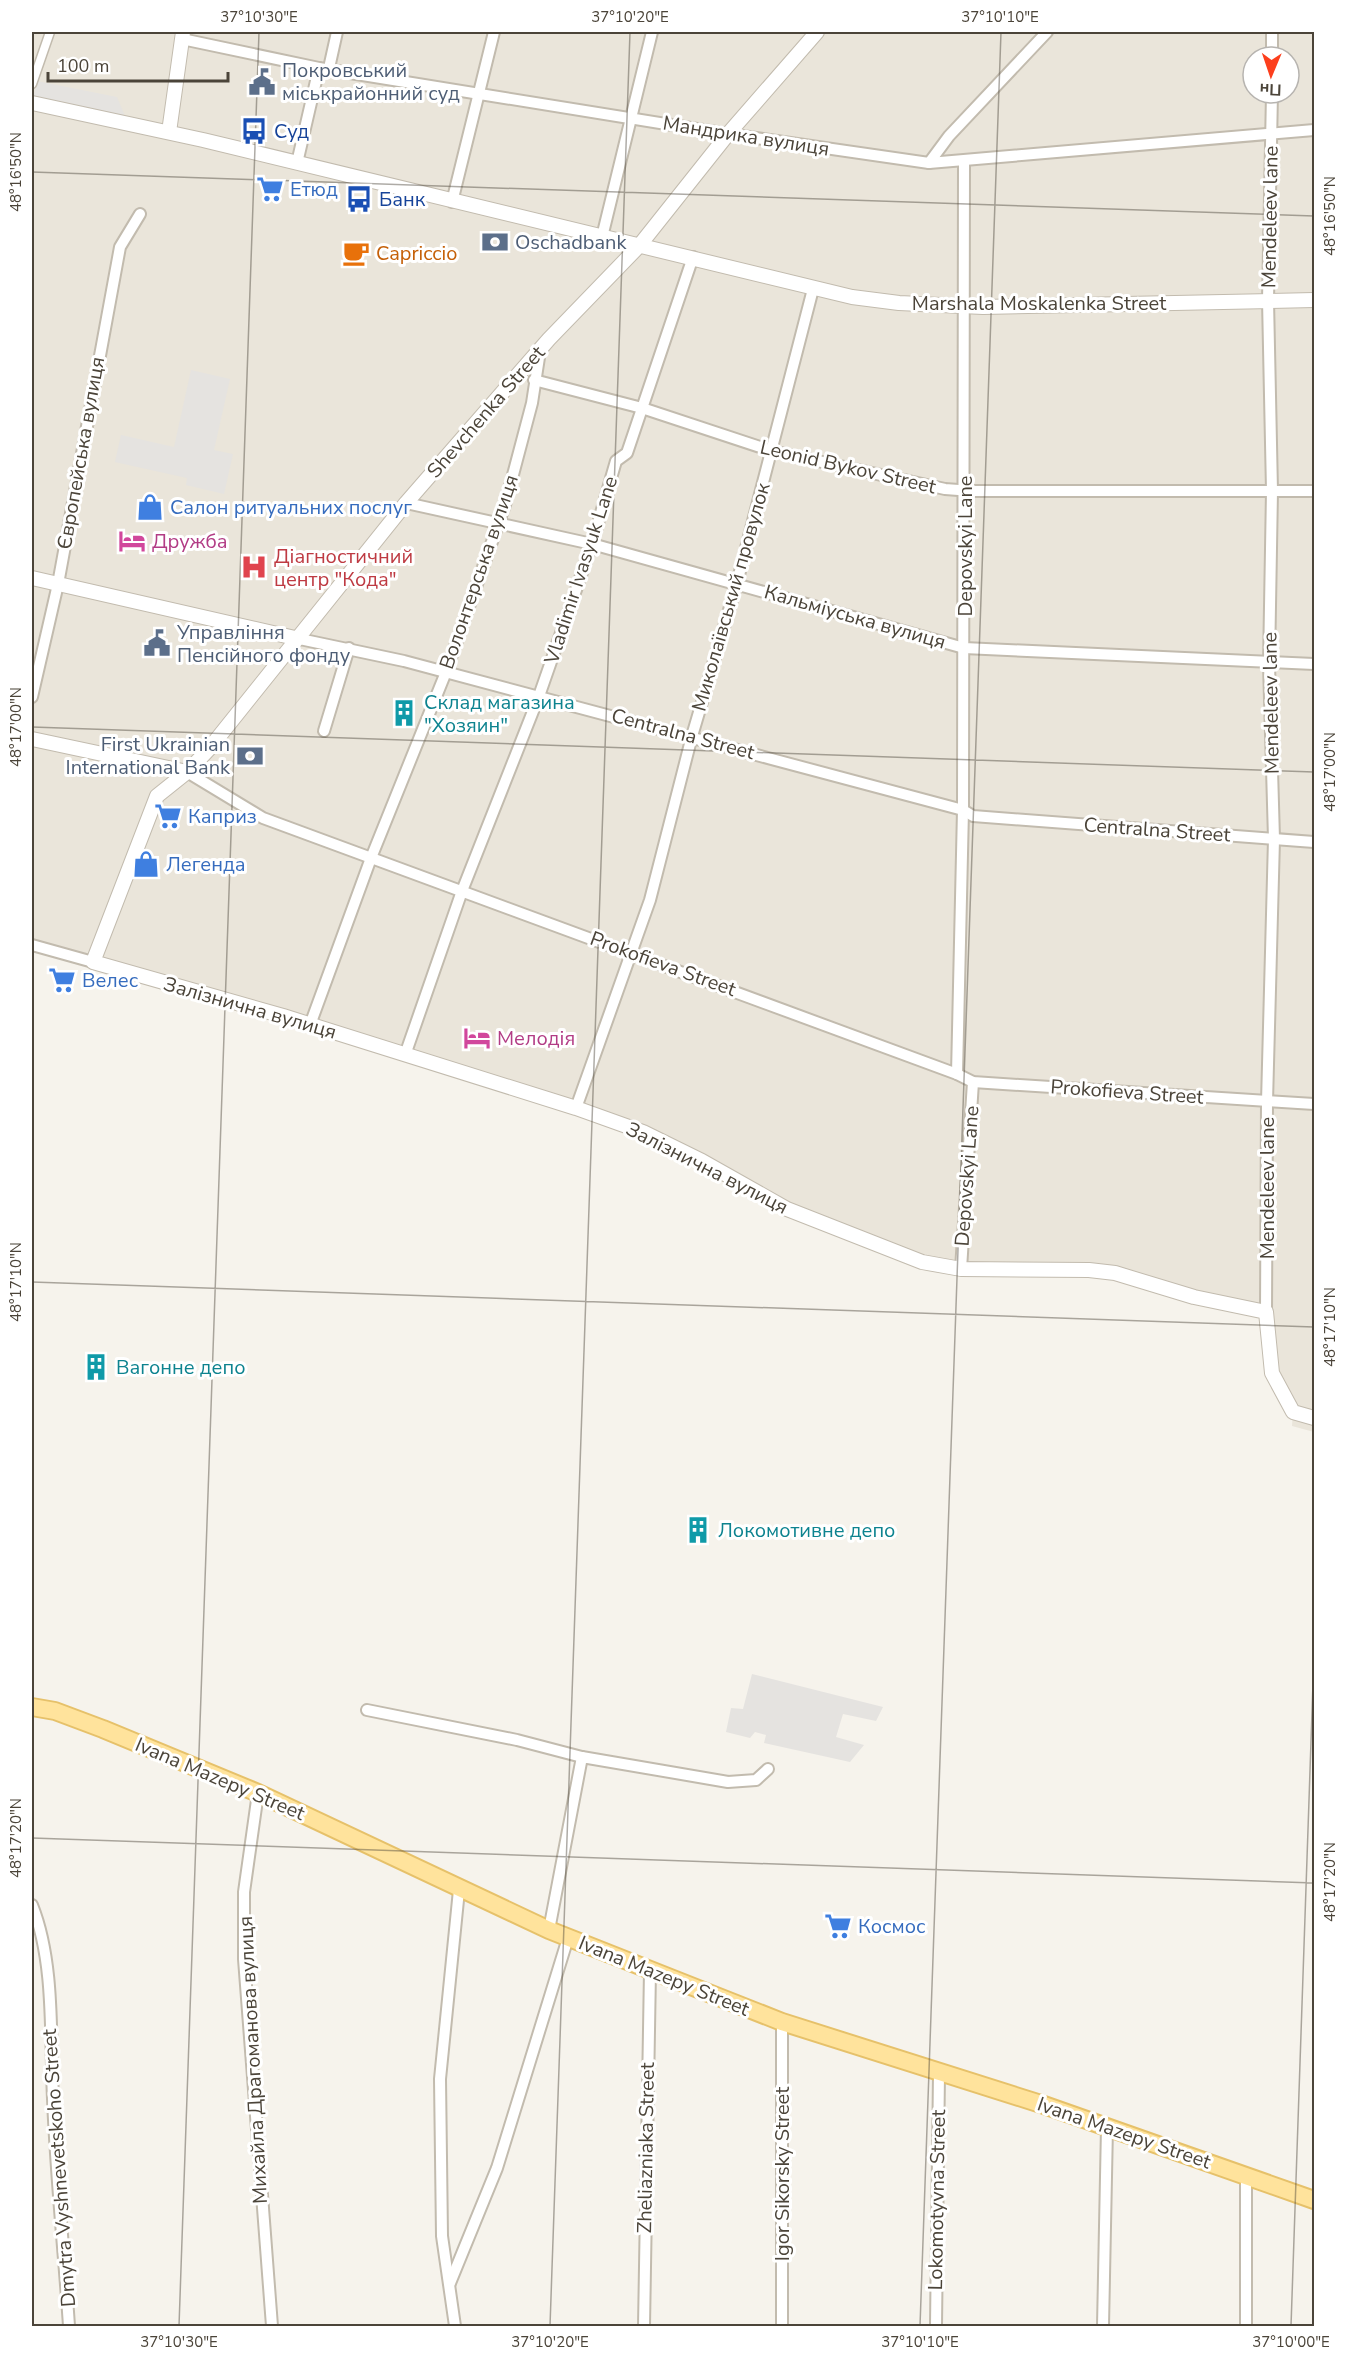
<svg xmlns="http://www.w3.org/2000/svg" width="1346" height="2358" font-family="'Nunito Sans',sans-serif">
<style>
.residential{fill:#eae5da;fill-rule:evenodd}
.parking{fill:#e5e3e0}
.lines{fill:none;stroke-linecap:round;stroke-linejoin:round}
.pedestrian-casing{stroke:#c2bbae;stroke-width:11}
.minor-casing{stroke:#c2bbae;stroke-width:14}
.tertiary-casing{stroke:#c2bbae;stroke-width:16}
.primary-casing{stroke:#e6c16a;stroke-width:20}
.pedestrian{stroke:#fff;stroke-width:8}
.minor{stroke:#fff;stroke-width:10}
.tertiary{stroke:#fff;stroke-width:14}
.primary{stroke:#ffe39c;stroke-width:16}
.ticks{fill:none;stroke:#4b4439;stroke-width:1.5;stroke-opacity:0.45}
.labels{text-anchor:middle;dominant-baseline:central;stroke-width:6;stroke-linejoin:round;paint-order:stroke}
.service-label{font-size:20px;fill:#4e5e75;stroke:#fff;text-anchor:start}
.transit-label{font-size:20px;fill:#164399;stroke:#fff;text-anchor:start}
.street-label{font-size:20px;fill:#4b4439;stroke:#fff}
.shop-label{font-size:20px;fill:#366cbe;stroke:#fff;text-anchor:start}
.food-label{font-size:20px;fill:#c56008;stroke:#fff;text-anchor:start}
.hotel-label{font-size:20px;fill:#b23c85;stroke:#fff;text-anchor:start}
.health-label{font-size:20px;fill:#be3a42;stroke:#fff;text-anchor:start}
.culture-label{font-size:20px;fill:#0d838f;stroke:#fff;text-anchor:start}
.neatline{fill:none;stroke:#4b4439;stroke-width:2}
.ticks-label{font-size:15px;text-anchor:middle;fill:#4b4439}
</style>
<rect width="100%" height="100%" fill="#f6f3ec"/>
<path class="residential" d="M32,32H1314V1432L1292,1426L1293,1412L1272,1373L1266,1312L1115,1273L961,1269L838,1231L643,1132L32,945ZM1253,57H1289V93H1253Z"/>
<g class="parking">
<path d="M37,81L117,97L128,123L32,103Z"/>
<path d="M191,370L230,379L214,450L233,454L224,494L186,485L187,478L115,462L121,435L174,447Z"/>
<path d="M752,1674L883,1707L876,1721L843,1714L836,1737L864,1745L850,1762L764,1743L766,1735L755,1732L750,1738L726,1732L731,1708L743,1709Z"/>
</g>
<g class="lines">
<defs>
<path id="pedestrian" d="M32,84L50,32"/>
<g id="minor">
<path d="M182,39L319,68L728,134L929,163L1314,130"/>
<path d="M1272,57V32"/>
<path d="M329,68L337,32"/>
<path d="M297,163L319,68"/>
<path d="M929,163L949,136L1047,32"/>
<path d="M452,202L494,32"/>
<path d="M602,237L652,32"/>
<path d="M534,380L642,408L772,451L945,489L972,491H1314"/>
<path d="M406,503L592,544L964,648L1314,664"/>
<path d="M295,638L404,661L963,810L973,816L1314,842"/>
<path d="M32,697L58,584L120,247L140,214"/>
<path d="M324,731L349,648"/>
<path d="M187,772L263,818L957,1074L973,1082L1314,1104"/>
<path d="M32,945L93,962"/>
<path d="M310,1025L371,858L446,672L505,505L532,403L540,351"/>
<path d="M405,1055L462,891L539,696L592,544L616,461L627,453L693,257"/>
<path d="M957,1074L963,810L964,162"/>
<path d="M576,1108L650,900L692,736L737,583L813,289"/>
<path d="M961,1269L973,1082"/>
<path d="M1266,1312L1267,1102L1274,839L1269,664L1272,491L1268,300L1272,93"/>
<path d="M367,1710L517,1740L582,1757"/>
<path d="M258,1793L244,1892V1959L272,2326"/>
<path d="M32,1905C55,1962 50,2037 53,2099C56,2175 64,2251 69,2326"/>
<path d="M549,1930L582,1757L728,1782L756,1780L768,1769"/>
<path d="M450,2283L497,2168L568,1938"/>
<path d="M455,2326L442,2236L440,2079L459,1890"/>
<path d="M644,2326L650,1971"/>
<path d="M782,2326V2022"/>
<path d="M936,2326L939,2073"/>
<path d="M1103,2326L1107,2127"/>
<path d="M1246,2326V2176"/>
</g>
<g id="tertiary">
<path d="M817,32L728,134L639,246L549,339L406,503L209,749L187,772L157,796L93,962L283,1016L576,1108L643,1132L702,1161L787,1209L922,1262L961,1269L1089,1270L1115,1273L1194,1297L1266,1312L1272,1373L1293,1412L1314,1418"/>
<path d="M32,103L203,140L852,297L899,303L983,307L1314,300"/>
<path d="M169,132L183,32"/>
<path d="M32,578L295,638"/>
<path d="M32,739L187,772"/>
</g>
<path id="primary" d="M32,1707L55,1711L103,1729L258,1793L549,1930L782,2022L1044,2105L1314,2200"/>
</defs>
<use href="#pedestrian" class="pedestrian-casing"/>
<use href="#minor" class="minor-casing"/>
<use href="#tertiary" class="tertiary-casing"/>
<use href="#primary" class="primary-casing"/>
<use href="#pedestrian" class="pedestrian"/>
<use href="#minor" class="minor"/>
<use href="#tertiary" class="tertiary"/>
<use href="#primary" class="primary"/>
</g>
<path class="ticks" d="M32,172L1314,216M32,727L1314,772M32,1282L1314,1327M32,1838L1314,1883M179,2326L259,32M550,2326L630,32M920,2326L1001,32M1291,2326L1314,1654"/>
<defs>
<symbol id="civic-bare" viewBox="-9 -9 18 18"><path d="M-.6-6.5H3V-4.5H.6V-3L4-1V1h2V6H-6V1h2V-1L-.6-3ZM-1.2 2.5V6h2.4V2.5Z" fill="#5c6f8a" stroke="#fff" stroke-width="2.5" paint-order="stroke"/></symbol>
<symbol id="bus-bare" viewBox="-9 -9 18 18"><path d="M-5-6H5V4H4V6H2V4H-2V6H-4V4H-5ZM-3.5-4V0h7V-4ZM-3.5 1.2v1.5H-2V1.2ZM2 1.2v1.5H3.5V1.2Z" fill="#1a4fb4" stroke="#fff" stroke-width="2.5" paint-order="stroke"/></symbol>
<symbol id="supermarket-bare" viewBox="-9 -9 18 18"><path d="M-6-5.5h2.5l.6 2H6L4.5 2H-2.5L-4.4-4H-6ZM-1.5 3.2a1.3 1.3 0 1 0 .1 0ZM3 3.2a1.3 1.3 0 1 0 .1 0Z" fill="#3f7fe0" stroke="#fff" stroke-width="2.5" paint-order="stroke"/></symbol>
<symbol id="bank-bare" viewBox="-9 -9 18 18"><path d="M-6-4H6V4H-6ZM0-2.3a2.3 2.3 0 1 0 0 4.6a2.3 2.3 0 1 0 0-4.6Z" fill="#5c6f8a" stroke="#fff" stroke-width="2.5" paint-order="stroke"/></symbol>
<symbol id="cafe-bare" viewBox="-9 -9 18 18"><path d="M-5.5-4.5H6V0H3Q3 3.5 0 3.5H-2.5Q-5.5 3.5-5.5 0ZM3-3.2v2h1.7v-2ZM-6 4.5H4V6H-6Z" fill="#e8710a" stroke="#fff" stroke-width="2.5" paint-order="stroke"/></symbol>
<symbol id="shop-bare" viewBox="-9 -9 18 18"><path d="M-5-2.5h2.3a2.7 3.5 0 0 1 5.4 0H5L5.5 6h-11ZM-1.5-2.5h3a1.5 2.3 0 0 0-3 0Z" fill="#3f7fe0" stroke="#fff" stroke-width="2.5" paint-order="stroke"/></symbol>
<symbol id="hotel-bare" viewBox="-9 -9 18 18"><path d="M-6-4.5h1.5V1H6V5H4.5V3h-9V5H-6ZM-4 0a1.8 1.8 0 1 1 3.6 0ZM.5 0V-2.5h3Q6-2.5 6 0Z" fill="#d1479c" stroke="#fff" stroke-width="2.5" paint-order="stroke"/></symbol>
<symbol id="hospital-bare" viewBox="-9 -9 18 18"><path d="M-5-5h3v3.5h4V-5h3V5h-3V1.5h-4V5h-3Z" fill="#e0444e" stroke="#fff" stroke-width="2.5" paint-order="stroke"/></symbol>
<symbol id="building-bare" viewBox="-9 -9 18 18"><path d="M-4-6H4V6H1V3H-1V6H-4ZM-2.5-4.3h1.7v1.8h-1.7ZM.8-4.3h1.7v1.8H.8ZM-2.5-1h1.7V.8h-1.7ZM.8-1h1.7V.8H.8Z" fill="#0f9aa8" stroke="#fff" stroke-width="2.5" paint-order="stroke"/></symbol>
</defs>
<g fill-rule="evenodd">
<use href="#civic-bare" x="243" y="63" width="38" height="38"/>
<use href="#bus-bare" x="235" y="112" width="38" height="38"/>
<use href="#supermarket-bare" x="251" y="170" width="38" height="38"/>
<use href="#bus-bare" x="340" y="180" width="38" height="38"/>
<use href="#bank-bare" x="476" y="223" width="38" height="38"/>
<use href="#cafe-bare" x="337" y="234" width="38" height="38"/>
<use href="#shop-bare" x="131" y="488" width="38" height="38"/>
<use href="#hotel-bare" x="113" y="522" width="38" height="38"/>
<use href="#hospital-bare" x="235" y="548" width="38" height="38"/>
<use href="#civic-bare" x="138" y="624" width="38" height="38"/>
<use href="#building-bare" x="385" y="694" width="38" height="38"/>
<use href="#bank-bare" x="231" y="737" width="38" height="38"/>
<use href="#supermarket-bare" x="149" y="797" width="38" height="38"/>
<use href="#shop-bare" x="127" y="845" width="38" height="38"/>
<use href="#supermarket-bare" x="43" y="961" width="38" height="38"/>
<use href="#hotel-bare" x="458" y="1019" width="38" height="38"/>
<use href="#building-bare" x="77" y="1348" width="38" height="38"/>
<use href="#building-bare" x="679" y="1511" width="38" height="38"/>
<use href="#supermarket-bare" x="819" y="1907" width="38" height="38"/>
</g>
<g class="labels">
<g class="service-label">
<text x="282" y="70">Покровський<tspan x="282" dy="23">міськрайонний суд</tspan></text>
<text x="515" y="242">Oschadbank</text>
<text x="177" y="632">Управління<tspan x="177" dy="23">Пенсійного фонду</tspan></text>
<text x="230" y="744" text-anchor="end">First Ukrainian<tspan x="230" dy="23">International Bank</tspan></text>
</g>
<g class="transit-label">
<text x="274" y="131">Суд</text>
<text x="379" y="199">Банк</text>
</g>
<g class="street-label">
<text transform="translate(746 136) rotate(9)">Мандрика вулиця</text>
<text transform="translate(1270 217) rotate(-89)">Mendeleev lane</text>
<text x="1039" y="303">Marshala Moskalenka Street</text>
<text transform="translate(486 412) rotate(-49)">Shevchenka Street</text>
<text transform="translate(81 453) rotate(-80)">Європейська вулиця</text>
<text transform="translate(848 467) rotate(13)">Leonid Bykov Street</text>
<text transform="translate(965 546) rotate(-90)">Depovskyi Lane</text>
<text transform="translate(581 570) rotate(-72)">Vladimir Ivasyuk Lane</text>
<text transform="translate(479 572) rotate(-71)">Волонтерська вулиця</text>
<text transform="translate(731 597) rotate(-74)">Миколаївський провулок</text>
<text transform="translate(855 617) rotate(16)">Кальміуська вулиця</text>
<text transform="translate(1271 703) rotate(-91)">Mendeleev lane</text>
<text transform="translate(683 734) rotate(15)">Centralna Street</text>
<text transform="translate(1157 830) rotate(4)">Centralna Street</text>
<text transform="translate(663 964) rotate(20)">Prokofieva Street</text>
<text transform="translate(250 1008) rotate(16)">Залізнична вулиця</text>
<text transform="translate(1127 1092) rotate(4)">Prokofieva Street</text>
<text transform="translate(707 1168) rotate(27)">Залізнична вулиця</text>
<text transform="translate(967 1176) rotate(-86)">Depovskyi Lane</text>
<text transform="translate(1267 1188) rotate(-90)">Mendeleev lane</text>
<text transform="translate(220 1779) rotate(23)">Ivana Mazepy Street</text>
<text transform="translate(664 1976) rotate(22)">Ivana Mazepy Street</text>
<text transform="translate(253 2060) rotate(-93)">Михайла Драгоманова вулиця</text>
<text transform="translate(1124 2133) rotate(19)">Ivana Mazepy Street</text>
<text transform="translate(646 2148) rotate(-89)">Zheliazniaka Street</text>
<text transform="translate(59 2168) rotate(-94)">Dmytra Vyshnevetskoho Street</text>
<text transform="translate(782 2174) rotate(-90)">Igor Sikorsky Street</text>
<text transform="translate(937 2200) rotate(-89)">Lokomotyvna Street</text>
</g>
<g class="shop-label">
<text x="290" y="189">Етюд</text>
<text x="170" y="507">Салон ритуальних послуг</text>
<text x="188" y="816">Каприз</text>
<text x="166" y="864">Легенда</text>
<text x="82" y="980">Велес</text>
<text x="858" y="1926">Космос</text>
</g>
<g class="food-label">
<text x="376" y="253">Capriccio</text>
</g>
<g class="hotel-label">
<text x="152" y="541">Дружба</text>
<text x="497" y="1038">Мелодія</text>
</g>
<g class="health-label">
<text x="274" y="556">Діагностичний<tspan x="274" dy="23">центр "Кода"</tspan></text>
</g>
<g class="culture-label">
<text x="424" y="702">Склад магазина<tspan x="424" dy="23">"Хозяин"</tspan></text>
<text x="116" y="1367">Вагонне депо</text>
<text x="718" y="1530">Локомотивне депо</text>
</g>
</g>
<rect width="1346" height="2358" fill="none" stroke="#ffffff" stroke-width="66"/>
<g transform="translate(1271 75) rotate(182)"><circle r="28" fill="#ffffff" stroke="#b7b4b0" stroke-width="1.5"/>
<path d="M0-4.5L10 22L0 15L-10 22Z" fill="#fc3f1d"/>
<text y="-9" font-size="16" font-weight="bold" text-anchor="middle" fill="#4b4439">Пн</text>
</g>
<path d="M48 72v9h180v-9" fill="none" stroke="#4b4439" stroke-width="3"/>
<text x="57" y="72" font-size="18" fill="#4b4439" stroke="#ffffff" stroke-width="4.5" paint-order="stroke">100 m</text>
<rect x="33" y="33" width="1280" height="2292" class="neatline"/>
<g class="ticks-label">
<text x="259" y="22">37°10'30"E</text>
<text x="630" y="22">37°10'20"E</text>
<text x="1000" y="22">37°10'10"E</text>
<text transform="translate(16 172) rotate(-90)" y="5">48°16'50"N</text>
<text transform="translate(1330 216) rotate(-90)" y="5">48°16'50"N</text>
<text transform="translate(16 727) rotate(-90)" y="5">48°17'00"N</text>
<text transform="translate(1330 772) rotate(-90)" y="5">48°17'00"N</text>
<text transform="translate(16 1282) rotate(-90)" y="5">48°17'10"N</text>
<text transform="translate(1330 1327) rotate(-90)" y="5">48°17'10"N</text>
<text transform="translate(16 1838) rotate(-90)" y="5">48°17'20"N</text>
<text transform="translate(1330 1882) rotate(-90)" y="5">48°17'20"N</text>
<text x="179" y="2347">37°10'30"E</text>
<text x="550" y="2347">37°10'20"E</text>
<text x="920" y="2347">37°10'10"E</text>
<text x="1291" y="2347">37°10'00"E</text>
</g>
</svg>
